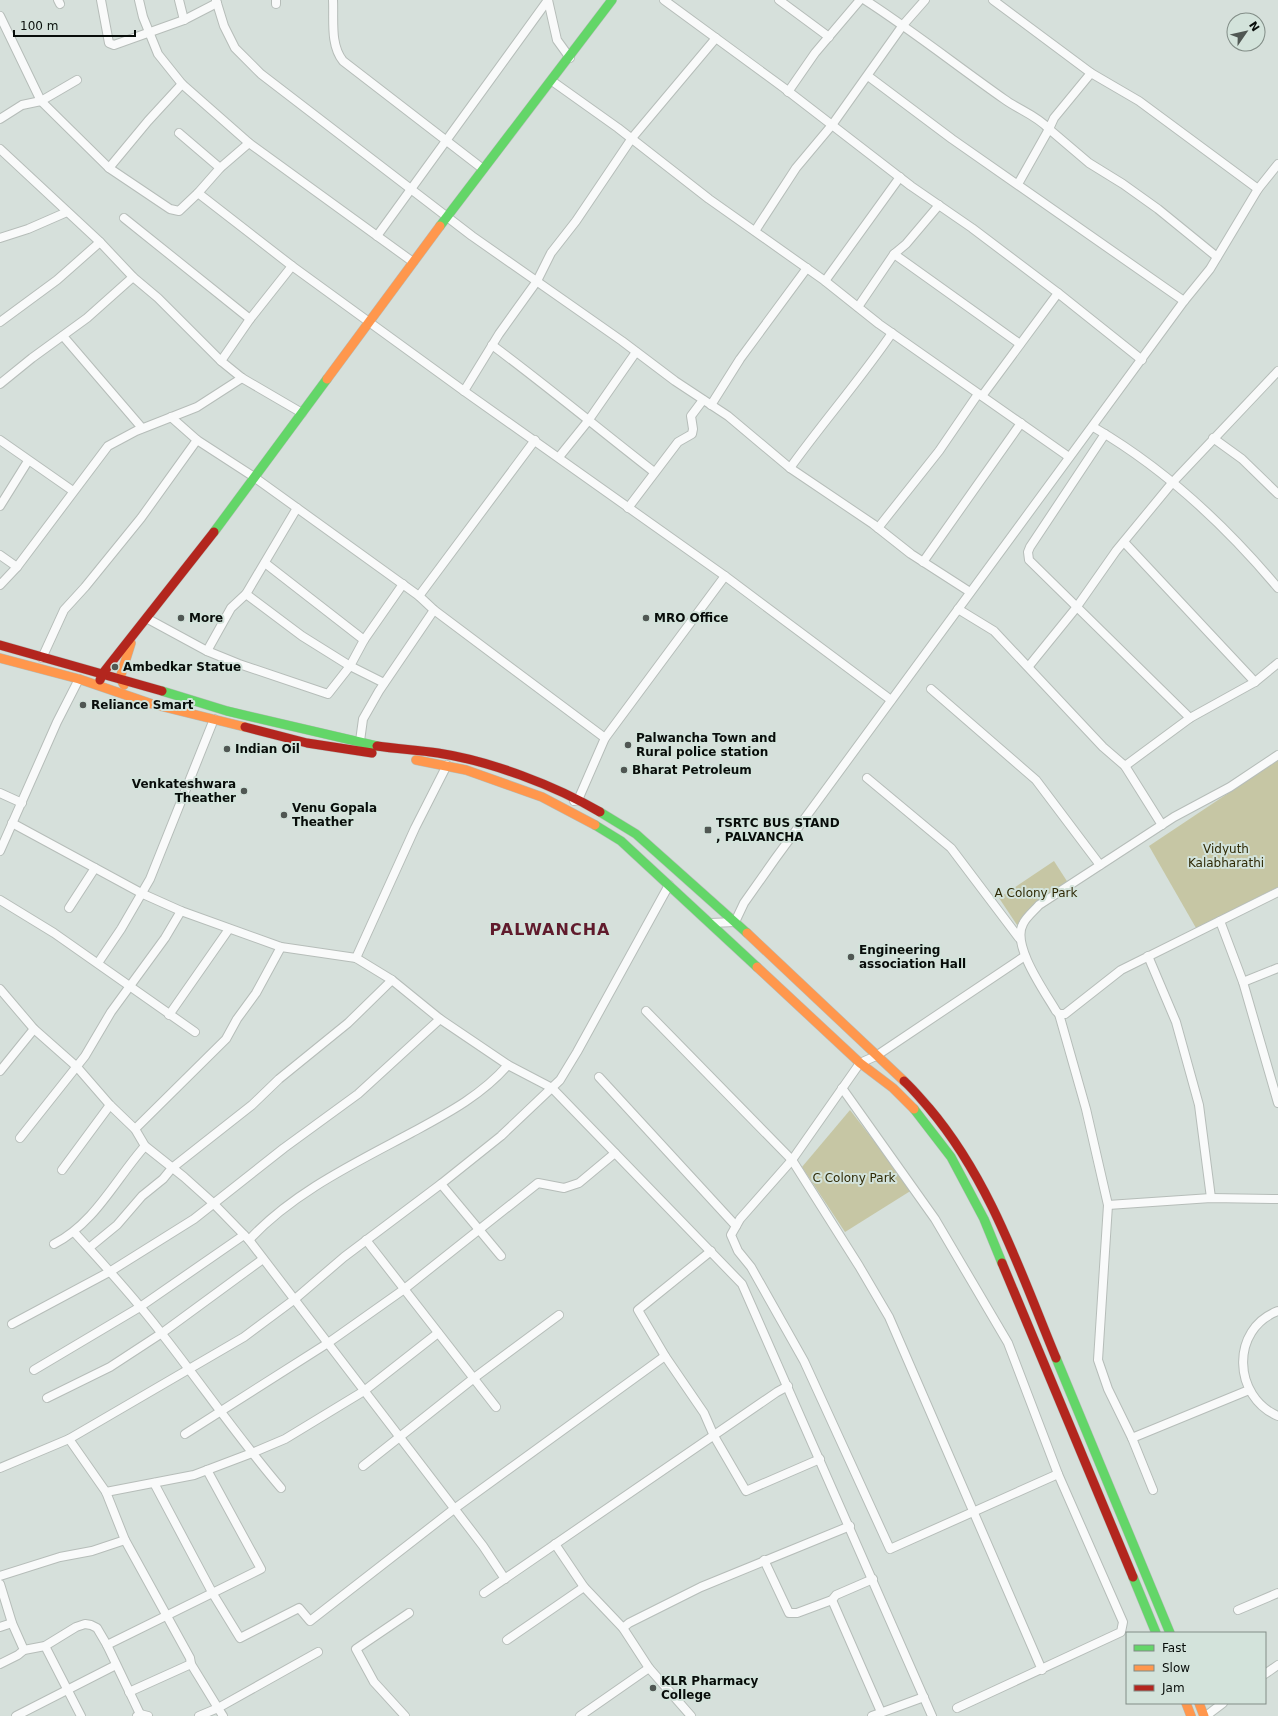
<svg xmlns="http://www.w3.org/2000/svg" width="1278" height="1716" font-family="'DejaVu Sans',sans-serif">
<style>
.green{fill:#c6c6a4}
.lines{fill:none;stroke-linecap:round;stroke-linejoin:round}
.street-casing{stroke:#b6bdb9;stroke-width:10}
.fast-casing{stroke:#b6bdb9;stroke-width:10}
.slow-casing{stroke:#b6bdb9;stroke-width:10}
.jam-casing{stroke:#b6bdb9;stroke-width:10}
.street{stroke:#f9fafa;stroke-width:8}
.fast{stroke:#63d668;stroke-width:9}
.slow{stroke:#ff974d;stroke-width:9}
.jam{stroke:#b3261e;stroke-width:9}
.poi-dot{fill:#505753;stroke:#d3e3db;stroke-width:1.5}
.labels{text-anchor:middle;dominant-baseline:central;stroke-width:4;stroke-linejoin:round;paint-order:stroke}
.poi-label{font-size:12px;font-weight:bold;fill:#080d0a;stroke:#d3e3db;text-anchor:start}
.park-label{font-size:12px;fill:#2f2a06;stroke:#d3e3db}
.district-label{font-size:16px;font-weight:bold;letter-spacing:1px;fill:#601b2c;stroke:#d3e3db}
</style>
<rect width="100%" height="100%" fill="#d6e0db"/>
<g class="green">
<path d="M1278,760V887L1196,928L1149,846Z"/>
<path d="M1054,861L1072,889L1017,925L999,898Z"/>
<path d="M850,1110L912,1190L845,1232L802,1167Z"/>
</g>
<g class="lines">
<defs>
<g id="street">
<path d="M58,0L60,4"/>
<path d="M101,0L109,43L114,45L184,20L217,3"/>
<path d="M139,0L143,17L158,54L182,84L249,143L413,262"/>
<path d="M179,0L184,20"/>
<path d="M216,0L224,26L235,48L261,74L472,236L622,341L675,381L728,416L790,468L873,524L911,554L970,592"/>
<path d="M276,0V4"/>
<path d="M333,0C334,20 330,45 343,61L483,169"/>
<path d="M548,0L557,40L570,58"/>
<path d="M664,0L784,88L911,186L972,228L1058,293L982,396"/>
<path d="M779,0L829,37"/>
<path d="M865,0C913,31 957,66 1004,99C1019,110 1036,115 1049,129L1054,118L1091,73"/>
<path d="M993,0L1091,73L1139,101L1258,189"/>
<path d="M0,16L41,101L109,168L170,209L179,211L198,193L220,168L249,143"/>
<path d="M868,76L952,139L1184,301"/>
<path d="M552,81L618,128L709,199L825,281L879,324L1069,457"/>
<path d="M788,92L815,53L860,0"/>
<path d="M0,119L22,105L41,101L77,80"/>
<path d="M179,133L220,168"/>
<path d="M0,149L100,242L133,277L158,298L221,361L242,378L302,413"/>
<path d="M109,168L148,121L182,84"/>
<path d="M1018,184L1049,129L1089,163L1123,184L1158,209L1217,257"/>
<path d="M198,193L292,266L464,391L725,576L891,700"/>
<path d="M124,218L250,319"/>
<path d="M755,231L796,168L832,125L903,25L925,0"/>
<path d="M377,236L548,0"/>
<path d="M0,238L28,229L67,212"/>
<path d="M894,254L1020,344"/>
<path d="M825,281L900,177"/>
<path d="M1058,293L1142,360"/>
<path d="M858,307L894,254L906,244L939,205"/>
<path d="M0,322L57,280L100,242"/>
<path d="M63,336L142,428"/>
<path d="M492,345C547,386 600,430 654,472"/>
<path d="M221,361L250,319L292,266"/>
<path d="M0,384L32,358L87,318L133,277"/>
<path d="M464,391L499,334L537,281L551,253L576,221L632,138L716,38"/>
<path d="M711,405L740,359L807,268"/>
<path d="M171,417L197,440L254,477L419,596L434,610L605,738"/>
<path d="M1095,428C1165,469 1226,526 1278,588"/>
<path d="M1105,434L1030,547L1028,552L1029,560L1190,718"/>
<path d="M1213,438L1242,459L1278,494"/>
<path d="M0,440L73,491"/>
<path d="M559,457L588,421L636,352"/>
<path d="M790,468C823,422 860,380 892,333"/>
<path d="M0,506L28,461"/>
<path d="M628,508L678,442L692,434L693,429L691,416L703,400"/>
<path d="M878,528L939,451L978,394"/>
<path d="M1124,542L1255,682"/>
<path d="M0,555L17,567"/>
<path d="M923,562L1021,423"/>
<path d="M265,563L364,640"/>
<path d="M0,585L17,567L108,446L136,431L197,407L242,378"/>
<path d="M246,594L302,636L350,666L384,683"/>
<path d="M419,596L535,440"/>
<path d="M958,609L994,631L1103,747L1125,766L1162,825"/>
<path d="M148,619L207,651L239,664L328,694L350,666L364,640L403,584"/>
<path d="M207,651L231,608L246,594L297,508"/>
<path d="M42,658L64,610L85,587L141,518L197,440"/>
<path d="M1029,666L1076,608L1116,551L1172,483L1278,371"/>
<path d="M931,689L1036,780L1100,865"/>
<path d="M360,741L363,719L379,691L434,610"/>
<path d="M1278,755L1230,787L1174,817L1039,905C1034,911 1026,917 1023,924C1011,945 1045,992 1056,1011L1059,1014H1065L1121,970L1278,892"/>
<path d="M1125,766L1190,718L1255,682L1278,663"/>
<path d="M867,778L951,848L1019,938"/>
<path d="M0,793L22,803"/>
<path d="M574,801L578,800L605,738L725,576"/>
<path d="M12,823L143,894L181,911L281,947L356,958L392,980L440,1019L508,1065L552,1088L742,1284L932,1716"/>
<path d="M0,851L57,722L79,679"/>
<path d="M0,900L54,933L195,1032"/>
<path d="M69,908L95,868"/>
<path d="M1220,921L1243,982L1278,1103"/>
<path d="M711,923L735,922L744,903L775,859L1184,301L1210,269L1258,189L1278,164"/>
<path d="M1148,956L1176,1022L1199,1105L1211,1198"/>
<path d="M356,958L415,828L447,765"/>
<path d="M98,963L121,929L150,879L214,719"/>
<path d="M1243,982L1278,968"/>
<path d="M0,989L34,1029L77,1067L110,1105L135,1129L145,1146L184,1177L213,1203L249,1240L483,1546L505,1579"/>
<path d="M646,1011L792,1160L859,1266L889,1317L1042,1670"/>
<path d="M1059,1014L1086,1109L1108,1205L1098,1360L1108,1389L1132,1438L1153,1490"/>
<path d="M169,1015L229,929"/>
<path d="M0,1071L34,1029"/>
<path d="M599,1077L736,1226"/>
<path d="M842,1088L935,1219L1008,1343L1058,1474"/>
<path d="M135,1129L226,1039L237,1019L256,993L281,947"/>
<path d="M20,1138L85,1056L111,1012L165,938L181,911"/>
<path d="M62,1170L110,1105"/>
<path d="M441,1184L501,1256"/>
<path d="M1108,1205L1211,1198L1278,1199"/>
<path d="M74,1232C104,1265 135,1298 162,1334C202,1385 239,1439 281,1488"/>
<path d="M249,1240C292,1193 355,1163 411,1133C446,1114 481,1096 508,1065"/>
<path d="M366,1240L496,1407"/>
<path d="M54,1244C95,1223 115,1180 145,1146"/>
<path d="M89,1248L117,1225L142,1196L163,1179L172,1168L252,1105L279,1079L348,1023L392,980"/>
<path d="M711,1251L638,1310L665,1356L704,1413L714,1436L746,1491L820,1459"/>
<path d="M1278,1311C1230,1329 1233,1397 1278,1416"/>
<path d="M12,1324L111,1271L194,1219L284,1148L358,1094L440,1019"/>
<path d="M34,1370L140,1307L244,1235"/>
<path d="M47,1398L110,1367L162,1333L263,1259"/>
<path d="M185,1434L328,1343L403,1290L538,1183L564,1188L579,1183L615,1153"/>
<path d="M1132,1438L1249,1390"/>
<path d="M69,1439L106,1492L125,1540L190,1658L191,1664L218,1708L318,1652"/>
<path d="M363,1466L474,1378L559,1315"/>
<path d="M0,1468L69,1439L244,1337L295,1299L344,1257L441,1184L501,1136L560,1080L577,1052L669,885"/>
<path d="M154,1483L213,1594L240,1638L299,1608L310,1621L454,1509L665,1356"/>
<path d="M106,1492L194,1475L252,1453L285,1439L364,1391L438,1333"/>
<path d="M555,1544L584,1587L623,1628L649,1668"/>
<path d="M764,1560L789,1613H797L832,1600L836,1595L873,1579"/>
<path d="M0,1576L60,1557L92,1551L125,1540"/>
<path d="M0,1584L12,1623L24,1650"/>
<path d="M484,1593L777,1392L788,1386"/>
<path d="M832,1600L881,1712"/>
<path d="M1238,1610L1278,1593"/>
<path d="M0,1627L12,1623"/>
<path d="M623,1628L629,1623L701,1587L850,1526"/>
<path d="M507,1640L584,1587"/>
<path d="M107,1645L261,1569L207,1470"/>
<path d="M45,1646L81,1716"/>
<path d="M0,1664L18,1655L24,1650L45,1646L76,1627L85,1624L91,1625L97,1628L107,1645L140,1714"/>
<path d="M1265,1674L1278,1665"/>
<path d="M129,1692L191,1664"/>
<path d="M957,1708L1121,1632L1123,1622L1058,1474L890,1549L804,1361L751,1267L738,1251L731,1235L740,1219L792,1160L860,1063L876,1056L1025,956"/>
<path d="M16,1716L116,1665"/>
<path d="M137,1716L140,1714L148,1716"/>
<path d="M199,1716L218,1708L223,1716"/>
<path d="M405,1716L374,1682L356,1649L409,1613"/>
<path d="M580,1716L649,1668L691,1716"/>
<path d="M872,1716L924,1697"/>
<path d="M1206,1716L1223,1703"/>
</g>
<g id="fast">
<path d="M440,226L612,0"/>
<path d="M214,532L327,379"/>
<path d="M162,691L227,711L377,746"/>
<path d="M600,812L636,834L747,933"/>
<path d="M595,825L621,841L757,967"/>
<path d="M914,1109L951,1157L984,1219L1002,1263"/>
<path d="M1056,1358L1170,1633"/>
<path d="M1133,1577L1156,1633"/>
</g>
<g id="slow">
<path d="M327,379L440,226"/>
<path d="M0,658L79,679L152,704L245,727"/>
<path d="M124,685L120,678L131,643"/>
<path d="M416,760L466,770L542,797L595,825"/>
<path d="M747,933L904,1081"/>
<path d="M757,967L860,1063L893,1088L914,1109"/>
<path d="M1186,1703L1191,1716"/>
<path d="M1199,1703L1204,1716"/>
</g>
<g id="jam">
<path d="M0,645L162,691"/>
<path d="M100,680L103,673L214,532"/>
<path d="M245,727L307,743L372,753"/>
<path d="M377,746C397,749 418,750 438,753C490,761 554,785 600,812"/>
<path d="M904,1081C913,1089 921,1099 929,1108C990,1180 1020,1271 1056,1358"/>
<path d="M1002,1263L1133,1577"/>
</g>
</defs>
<use href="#street" class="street-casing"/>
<use href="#fast" class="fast-casing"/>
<use href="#slow" class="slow-casing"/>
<use href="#jam" class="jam-casing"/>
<use href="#street" class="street"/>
<use href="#fast" class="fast"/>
<use href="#slow" class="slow"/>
<use href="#jam" class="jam"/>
</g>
<g class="poi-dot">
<circle cx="181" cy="618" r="4"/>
<circle cx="646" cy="618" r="4"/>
<circle cx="115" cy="667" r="4"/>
<circle cx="83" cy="705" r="4"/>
<circle cx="628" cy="745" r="4"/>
<circle cx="227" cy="749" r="4"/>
<circle cx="624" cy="770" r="4"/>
<circle cx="244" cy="791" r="4"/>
<circle cx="284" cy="815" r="4"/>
<rect x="704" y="826" width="8" height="8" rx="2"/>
<circle cx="851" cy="957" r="4"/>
<circle cx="653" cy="1688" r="4"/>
</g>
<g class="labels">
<g class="poi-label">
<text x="189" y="618">More</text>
<text x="654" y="618">MRO Office</text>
<text x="123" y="667">Ambedkar Statue</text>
<text x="91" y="705">Reliance Smart</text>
<text x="636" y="738">Palwancha Town and<tspan x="636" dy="14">Rural police station</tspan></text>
<text x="235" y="749">Indian Oil</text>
<text x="632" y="770">Bharat Petroleum</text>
<text x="236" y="784" text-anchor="end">Venkateshwara<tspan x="236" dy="14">Theather</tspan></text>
<text x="292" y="808">Venu Gopala<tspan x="292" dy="14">Theather</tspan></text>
<text x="716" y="823">TSRTC BUS STAND<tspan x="716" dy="14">, PALVANCHA</tspan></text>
<text x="859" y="950">Engineering<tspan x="859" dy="14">association Hall</tspan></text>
<text x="661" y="1681">KLR Pharmacy<tspan x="661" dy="14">College</tspan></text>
</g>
<g class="park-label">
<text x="1226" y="849">Vidyuth<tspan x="1226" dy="14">Kalabharathi</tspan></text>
<text x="1036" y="893">A Colony Park</text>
<text x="854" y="1178">C Colony Park</text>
</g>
<g class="district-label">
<text x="550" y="929">PALWANCHA</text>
</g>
</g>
<rect x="1126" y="1632" width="140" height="72" fill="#d3e3db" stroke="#828d87"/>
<rect x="1134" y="1645" width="20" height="6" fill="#63d668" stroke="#828d87"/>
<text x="1162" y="1652" font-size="12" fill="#080d0a">Fast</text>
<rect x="1134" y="1665" width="20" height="6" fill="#ff974d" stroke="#828d87"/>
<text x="1162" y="1672" font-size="12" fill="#080d0a">Slow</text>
<rect x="1134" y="1685" width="20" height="6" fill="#b3261e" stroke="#828d87"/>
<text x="1162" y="1692" font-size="12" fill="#080d0a">Jam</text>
<g transform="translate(1246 32) rotate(56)"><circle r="19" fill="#d3e3db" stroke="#828d87"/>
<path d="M0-3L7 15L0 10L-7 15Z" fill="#505753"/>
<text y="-6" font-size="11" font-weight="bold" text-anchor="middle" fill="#080d0a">N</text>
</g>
<path d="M14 30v6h121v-6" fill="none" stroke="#080d0a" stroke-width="2"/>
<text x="20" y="30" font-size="12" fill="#080d0a" stroke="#d3e3db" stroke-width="3" paint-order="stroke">100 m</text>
</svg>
